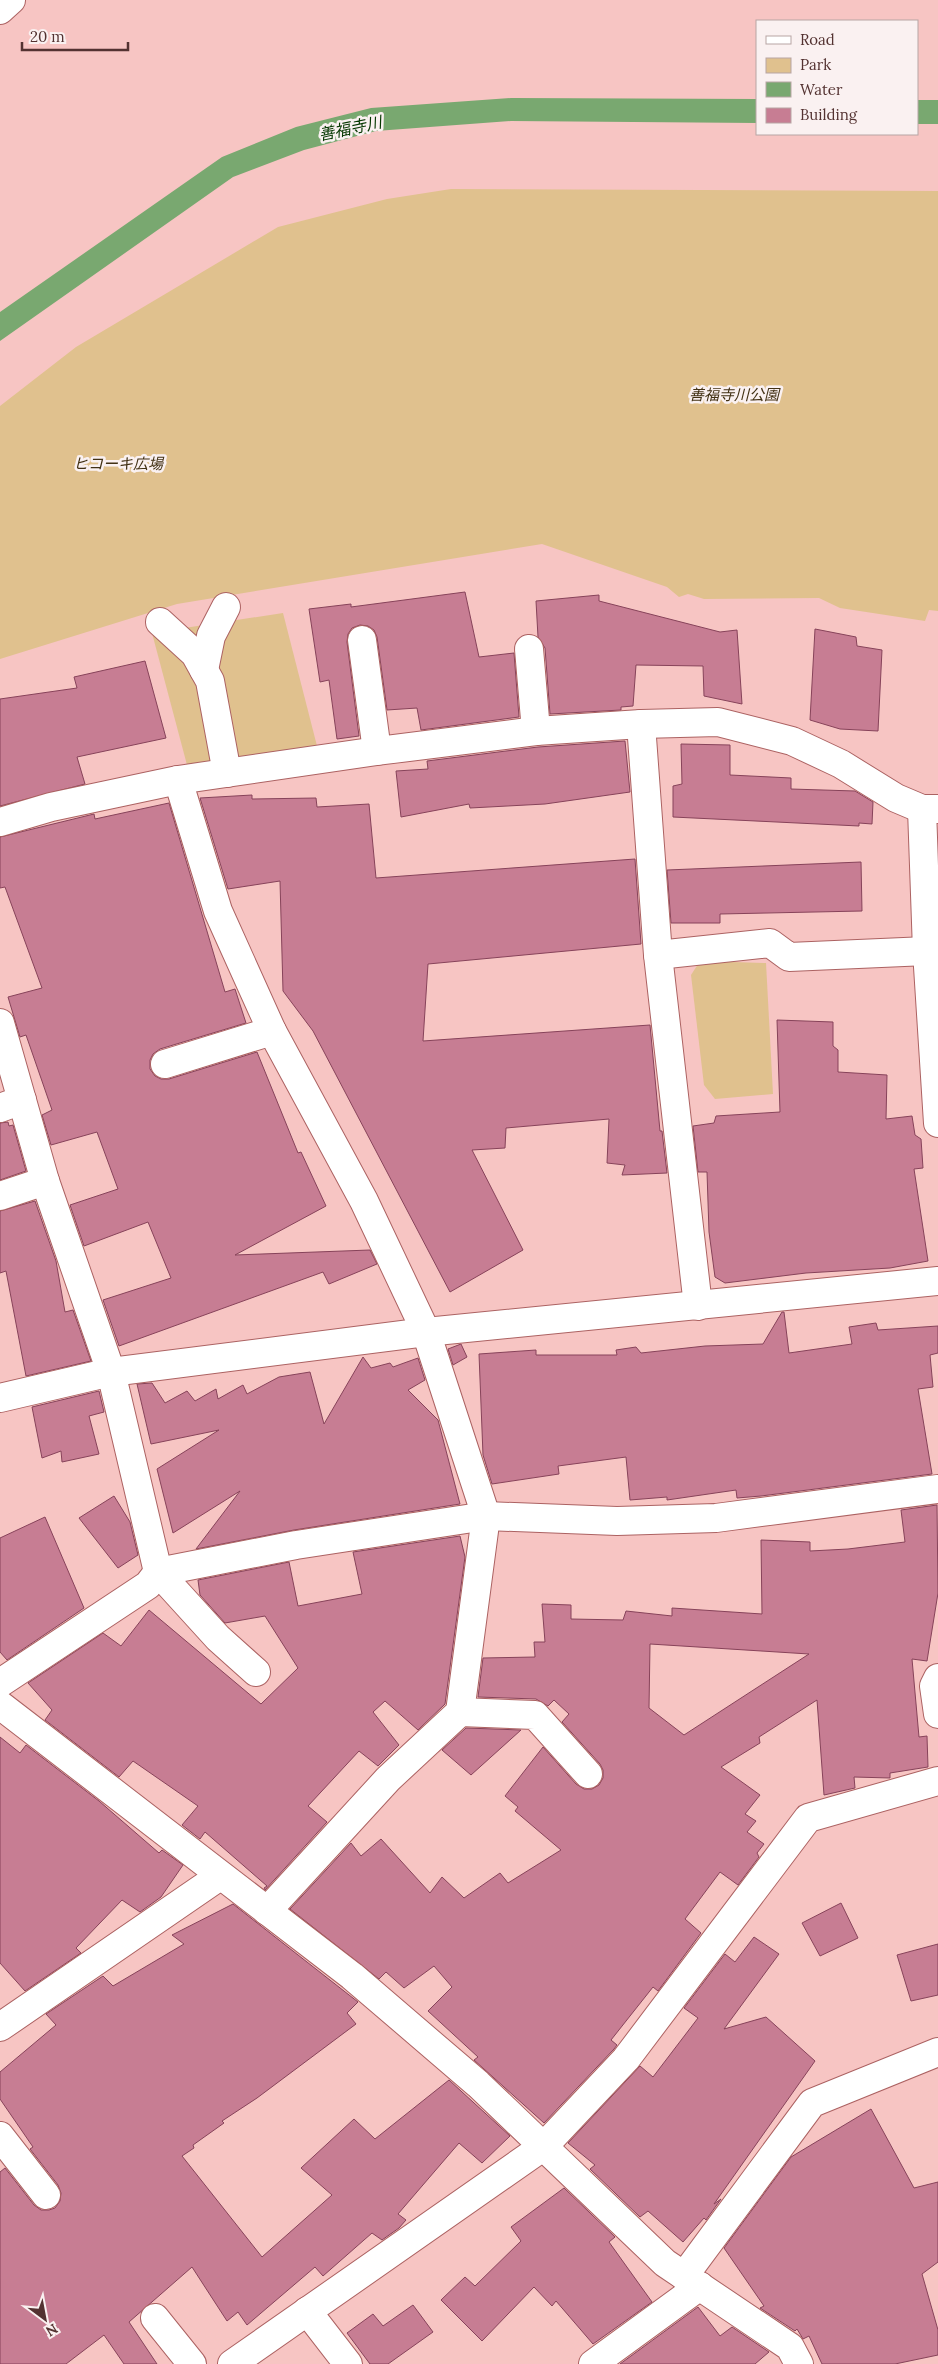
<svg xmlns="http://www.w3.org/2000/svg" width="938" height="2364" font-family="Lora,'Noto Sans JP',serif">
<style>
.green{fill:#e0c18e}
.water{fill:#79a870}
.building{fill:#c77d93;stroke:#87435a;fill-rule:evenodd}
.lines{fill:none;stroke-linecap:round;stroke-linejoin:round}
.minor-casing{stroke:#ac6262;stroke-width:30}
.minor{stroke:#fff;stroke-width:28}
.labels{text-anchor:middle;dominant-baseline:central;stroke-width:5;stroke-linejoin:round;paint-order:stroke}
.park-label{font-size:15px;font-style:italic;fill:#423114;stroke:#faf1f1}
.water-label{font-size:16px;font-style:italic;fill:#053700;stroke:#faf1f1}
</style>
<rect width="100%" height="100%" fill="#f7c5c3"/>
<g class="green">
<path d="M451,189L938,191V611L929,610L925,621L840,608L819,598L704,599L688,594L679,597L667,587L542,544L177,604L0,659V406L76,347L278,227L387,199Z"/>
<path d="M283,613L317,746L187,765L152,633Z"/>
<path d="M700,961L766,963L773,1094L715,1099L704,1085L691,975Z"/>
</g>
<g class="water">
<path d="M511,98L757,99V123L511,121L376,131L304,150L233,177L0,341V312L222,157L296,127L371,108Z"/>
<rect x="917" y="100" width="21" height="24"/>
</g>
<g class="building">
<path d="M465,592L479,657L514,653L519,717L421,730L417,708L387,710L377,637L374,630L368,626L360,625L352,628L348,634L347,642L359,736L337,739L329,680L320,682L309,609L351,604V607Z"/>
<path d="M599,595V601L720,632L737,630L742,704L704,696L703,666L636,665L633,706L621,707V710L550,714L545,648L538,637L536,601Z"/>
<path d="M815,629L856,637L857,646L882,650L878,731L840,729L810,720Z"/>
<path d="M145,661L166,738L77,757L85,784L0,806V699L77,688L74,677Z"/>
<path d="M625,741L630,792L545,804L470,808L469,804L401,817L396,771L428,769L427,761L538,747Z"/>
<path d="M681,744L730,745V775L791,778V789L855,791L873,802L872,824L859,823V826L673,817V786L682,784Z"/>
<path d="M252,795V799L316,798L317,807L369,804L376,878L635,859L641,944L428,964L423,1041L650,1025L660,1131H662L667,1173L622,1175L625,1165L607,1163L609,1119L506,1128L505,1148L472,1150L523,1250L450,1292L313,1031L283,991L280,881L228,889L200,798Z"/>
<path d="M169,803L225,992L235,989L246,1023L160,1049L153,1054L150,1060V1069L155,1076L161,1079H169L257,1052L298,1153L301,1152L326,1206L235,1255L370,1250L377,1264L329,1284L323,1272L119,1346L103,1300L171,1278L148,1222L84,1246L70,1205L118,1189L97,1132L51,1145L42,1115L52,1110L26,1035L20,1037L8,997L42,988L5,887L0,888V837L94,814L95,819Z"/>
<path d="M861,862L862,911L720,914V923H671L667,870Z"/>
<path d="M777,1020L833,1022V1046L838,1050V1072L887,1075L886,1119L912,1116L915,1135L921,1139L923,1168L914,1169L928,1261L890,1268L806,1273L725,1283L715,1277L709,1232L707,1172H698L693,1126L714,1123L716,1116L780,1112Z"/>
<path d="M8,1122L9,1126L13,1125L26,1171L0,1180V1123Z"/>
<path d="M35,1201L56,1261L65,1312L73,1310L91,1361L26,1376L6,1271L0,1273V1211Z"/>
<path d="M782,1312H784L789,1353L852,1344L849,1327L876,1323L878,1330L938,1326V1353L930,1355L933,1387L918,1389L932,1474L761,1496L737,1498L736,1490L667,1500V1497L630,1500L626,1457L558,1466L559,1474L492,1484L483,1455L479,1354L536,1350V1355H617L616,1350L636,1347L641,1353L705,1346L763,1344Z"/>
<path d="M461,1344L467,1357L453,1365L448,1349Z"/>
<path d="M363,1357L371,1368L390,1363L393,1367L418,1358L425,1380L408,1390L438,1420L460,1504L294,1530L196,1549L240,1491L173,1533L157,1469L219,1430L151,1444L137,1384L152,1383L165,1403L187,1391L195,1401L216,1389L218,1399L243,1385L247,1394L279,1377L310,1372L324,1424Z"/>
<path d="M99,1391L104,1412L89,1416L99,1454L62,1462L61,1451L42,1458L32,1407Z"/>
<path d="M114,1496L130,1522L138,1555L118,1568L79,1518Z"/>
<path d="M937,1505L938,1593L927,1661L912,1659L919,1737L927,1736L928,1767L890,1773V1778L854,1777L855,1788L824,1795L817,1700L759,1737L760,1743L721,1767L760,1795L745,1814L756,1821L747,1832L764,1844L757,1853L759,1857L738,1885L720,1872L685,1919L701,1933L658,1991L653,1987L611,2040L617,2045L614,2049L544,2123L474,2060L478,2057L428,2011L452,1987L434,1966L404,1988L386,1972L379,1979L290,1909L351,1843L361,1856L381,1839L430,1893L442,1877L464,1898L500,1873L508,1883L561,1850L515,1811L518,1807L505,1796L543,1747L576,1784L584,1789H592L599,1785L603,1778V1770L600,1764L562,1722L569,1714L554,1700L548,1706L536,1699L478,1697L483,1658L535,1657L534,1642H545L542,1604L571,1605V1619L623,1620L626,1611L672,1616V1608L762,1614L761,1540L810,1542V1551L848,1549L905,1542L901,1510ZM650,1644L809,1654L684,1735L649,1708Z"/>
<path d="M45,1517L84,1608L7,1660L0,1652V1538Z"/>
<path d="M460,1536L465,1557L445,1704L418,1730L385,1701L373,1712L399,1745L378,1766L359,1751L308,1806L327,1822L265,1890L264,1888L267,1886L205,1832L200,1839L182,1825L198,1806L133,1761L119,1777L45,1720L52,1710L28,1683L103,1633L121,1646L149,1610L261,1704L298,1668L265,1616L225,1623L200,1595L198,1580L289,1562L298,1606L362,1594L353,1552Z"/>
<path d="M466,1728L521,1730L471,1775L442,1750Z"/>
<path d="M0,1737L20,1753L26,1745L99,1801L159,1853L162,1850L183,1865L161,1897L140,1912L122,1900L76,1948L81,1953L25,1991L0,1963Z"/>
<path d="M841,1903L858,1938L820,1956L802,1923Z"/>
<path d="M233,1904L358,2002L347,2013L356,2024L257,2098L222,2121L224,2123L193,2145L194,2148L182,2156L262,2257L332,2195L301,2168L354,2119L375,2139L449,2080L510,2136L482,2163L459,2143L398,2214L406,2220L399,2228L382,2240L372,2233L323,2276L315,2267L247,2325L238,2312L227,2321L192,2267L129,2322L157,2364H124L104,2335L66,2364H0V2172L5,2168L34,2205L41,2210H49L55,2208L60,2201L61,2193L58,2185L30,2149L33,2147L0,2099V2072L56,2025L46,2014L103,1976L113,1986L184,1944L172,1935Z"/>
<path d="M754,1937L779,1954L724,2029L766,2017L815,2061L714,2204L721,2199L706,2220L704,2218L683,2242L648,2211L640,2217L590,2169L595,2165L568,2143L640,2066L653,2077L698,2018L684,2008L725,1954L735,1962Z"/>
<path d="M938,1944V1995L911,2001L897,1955Z"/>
<path d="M871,2109L914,2188L938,2182V2262L922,2274L938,2330V2355L895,2364H822L809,2336L803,2339L797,2329L795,2331L760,2308L764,2306L724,2248L791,2157Z"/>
<path d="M564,2188L615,2237L609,2242L652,2302L593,2344L556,2301L552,2306L534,2287L482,2341L441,2300L465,2277L475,2286L521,2241L511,2227Z"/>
<path d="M413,2305L433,2332L388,2364H370L347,2333L373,2314L383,2326Z"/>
<path d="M698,2307L720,2336L732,2327L769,2352L755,2364H620Z"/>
</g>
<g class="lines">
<defs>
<g id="minor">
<path d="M0,10L11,0"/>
<path d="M160,622L195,654L210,681L227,773"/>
<path d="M362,640L377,751"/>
<path d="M529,649L536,731"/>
<path d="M204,670L211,636L226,607"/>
<path d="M641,724L658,955L698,1306"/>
<path d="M178,780L218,911L272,1031L364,1201L426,1332L486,1516L460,1712L388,1779L267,1911"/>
<path d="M922,809L927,951L938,1123"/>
<path d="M0,822L51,807L178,780L377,751L536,731L641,724L718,722L792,741L841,764L896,798L922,809H938"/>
<path d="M658,955L770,943L789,957L927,951"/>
<path d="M0,1023L45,1181L111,1372L158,1572L218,1638L256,1672"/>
<path d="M165,1064L272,1031"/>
<path d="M0,1108L22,1100"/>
<path d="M0,1196L45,1181"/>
<path d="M0,1398L111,1372L426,1332L938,1281"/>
<path d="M938,1678L934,1686L938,1714"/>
<path d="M0,1683L148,1585L158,1572L296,1545L486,1516L617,1521L716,1518L938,1489"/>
<path d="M0,1705L352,1976L478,2084L665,2263L790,2347L799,2364"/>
<path d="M460,1712L535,1715L588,1774"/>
<path d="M0,2027L220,1876"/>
<path d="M0,2136L46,2195"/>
<path d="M684,2276L812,2103L938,2052"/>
<path d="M307,2311L348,2364"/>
<path d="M155,2318L192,2364"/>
<path d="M232,2364L544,2146L626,2059L808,1818L938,1781"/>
<path d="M593,2364L700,2286"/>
</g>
</defs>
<use href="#minor" class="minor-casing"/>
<use href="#minor" class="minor"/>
</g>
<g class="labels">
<g class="park-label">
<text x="734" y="394">善福寺川公園</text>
<text x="118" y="463">ヒコーキ広場</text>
</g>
<g class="water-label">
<text transform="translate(350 128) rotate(-12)">善福寺川</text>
</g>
</g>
<rect x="756" y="20" width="162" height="115" fill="#faf1f1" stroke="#b7a5a4"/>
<rect x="766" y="36" width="25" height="8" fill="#ffffff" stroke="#b7a5a4"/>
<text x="800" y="45" font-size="15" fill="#533231">Road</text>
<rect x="766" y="58" width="25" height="15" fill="#e0c18e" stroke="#b7a5a4"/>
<text x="800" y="70" font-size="15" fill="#533231">Park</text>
<rect x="766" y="82" width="25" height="15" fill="#79a870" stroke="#b7a5a4"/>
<text x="800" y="95" font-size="15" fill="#533231">Water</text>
<rect x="766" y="108" width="25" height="15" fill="#c77d93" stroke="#b7a5a4"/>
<text x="800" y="120" font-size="15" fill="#533231">Building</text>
<g transform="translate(45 2319) rotate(148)" stroke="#faf1f1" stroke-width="4" paint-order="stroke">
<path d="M0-4L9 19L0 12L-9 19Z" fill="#533231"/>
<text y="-8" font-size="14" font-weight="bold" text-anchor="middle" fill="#533231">N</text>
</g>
<path d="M22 42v8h106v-8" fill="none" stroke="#533231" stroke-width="2.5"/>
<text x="30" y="42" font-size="15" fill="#533231" stroke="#faf1f1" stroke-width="4" paint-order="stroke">20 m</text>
</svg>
